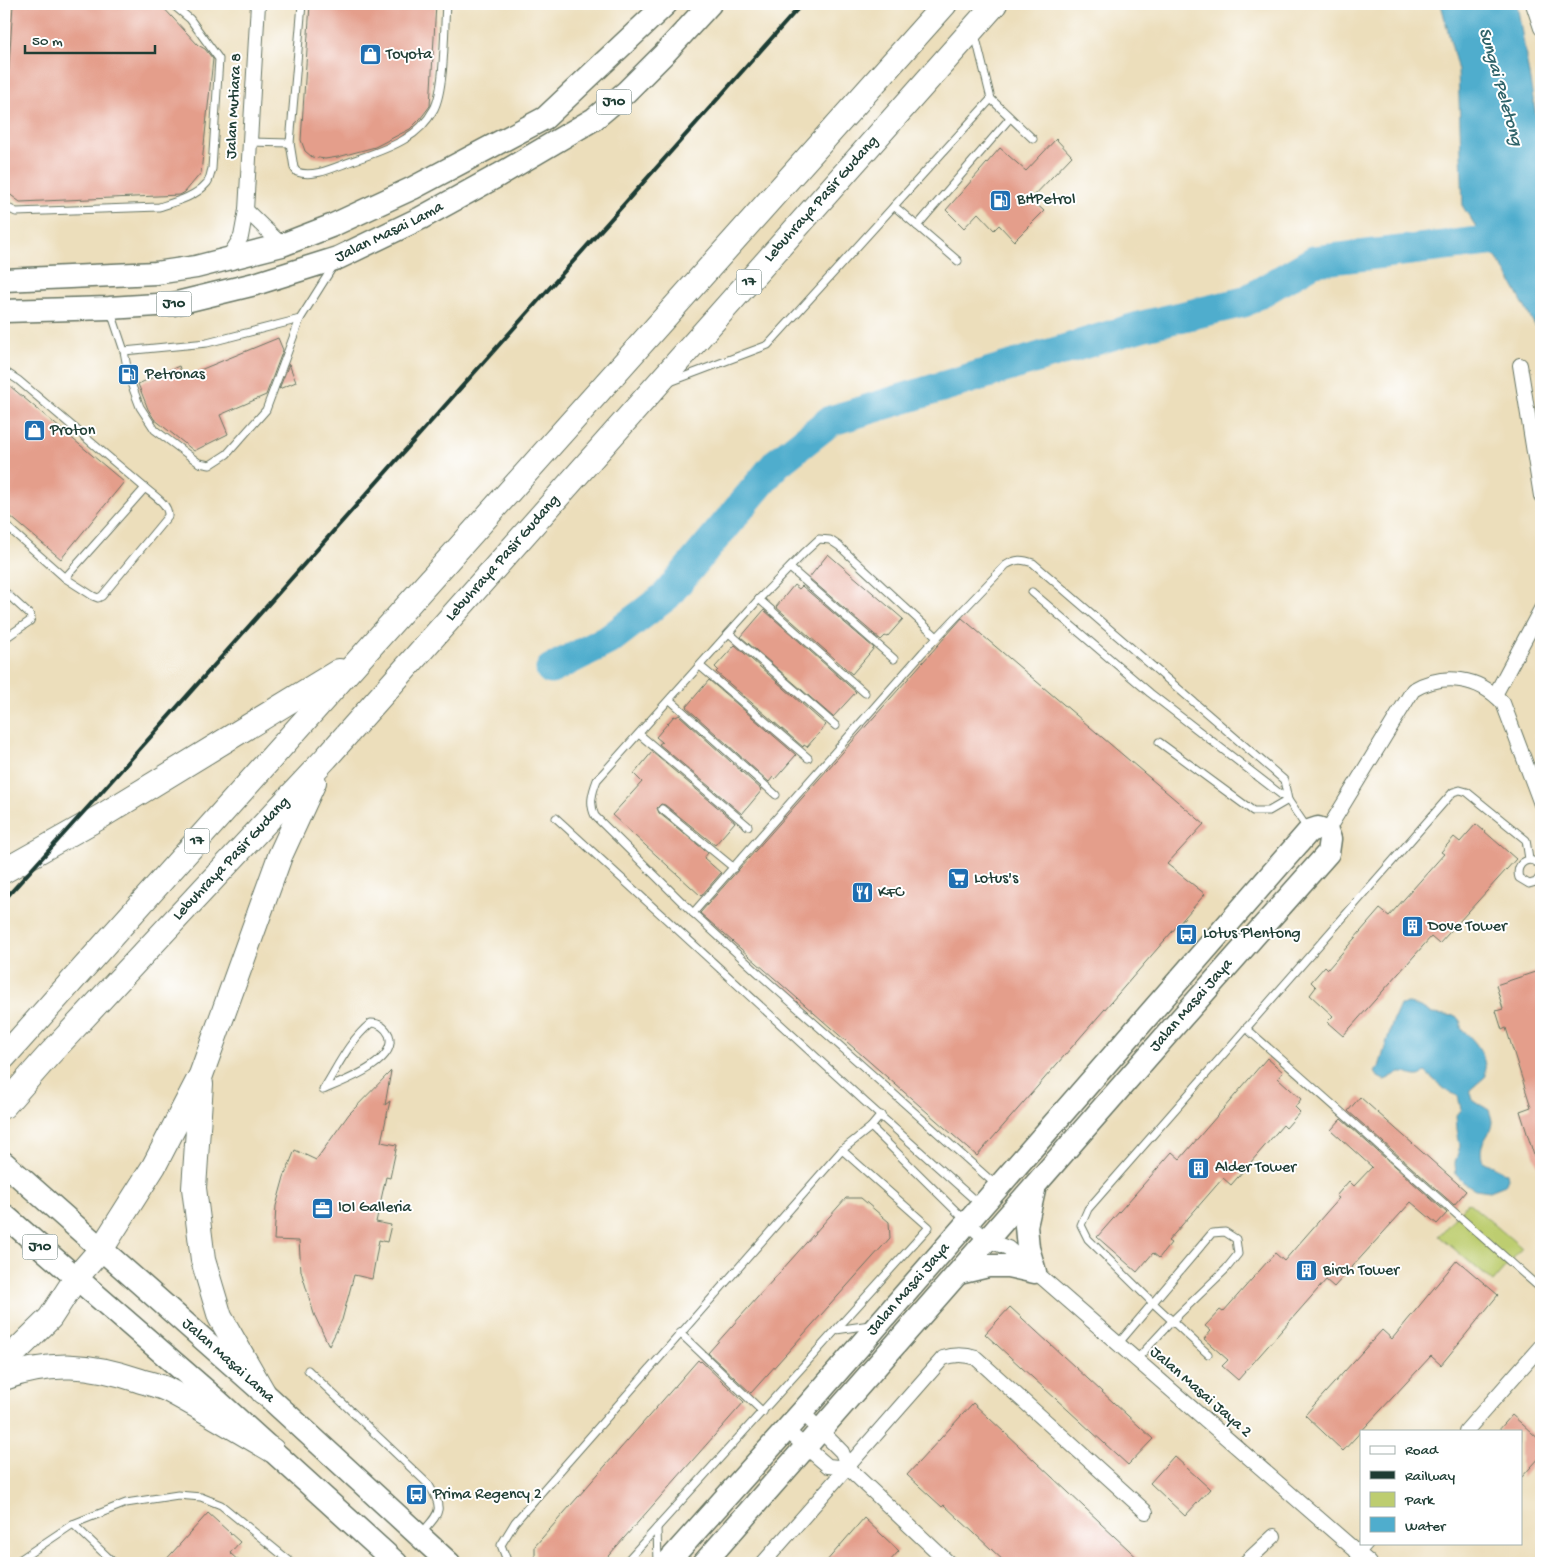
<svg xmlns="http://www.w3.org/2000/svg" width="1545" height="1567" font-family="'Gochi Hand',sans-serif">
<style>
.green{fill:#bdcd70;stroke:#6e8552}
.water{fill:#4fadcd;stroke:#377580}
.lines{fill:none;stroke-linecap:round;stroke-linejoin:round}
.river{stroke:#4fadcd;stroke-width:31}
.building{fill:#e49e8b}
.service-casing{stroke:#677563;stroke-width:9}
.minor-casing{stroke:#677563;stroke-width:16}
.primary-casing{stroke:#677563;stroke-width:25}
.trunk-casing{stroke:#677563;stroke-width:26}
.service{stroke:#fff;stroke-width:7}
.minor{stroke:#fff;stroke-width:14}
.primary{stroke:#fff;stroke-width:22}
.trunk{stroke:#fff;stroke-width:24}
.rail{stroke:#1f3d34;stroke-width:4}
.labels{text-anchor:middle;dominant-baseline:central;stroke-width:4;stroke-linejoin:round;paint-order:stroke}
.shield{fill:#fff;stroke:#627771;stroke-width:1}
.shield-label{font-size:15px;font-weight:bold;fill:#1f3d34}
.poi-label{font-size:16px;fill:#1f3d34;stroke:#fff;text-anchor:start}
.street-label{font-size:16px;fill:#1f3d34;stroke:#fff}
.water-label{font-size:18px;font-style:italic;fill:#30646a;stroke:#fff}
</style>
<rect width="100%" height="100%" fill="#fff"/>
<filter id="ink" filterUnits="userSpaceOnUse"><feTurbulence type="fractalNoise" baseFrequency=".02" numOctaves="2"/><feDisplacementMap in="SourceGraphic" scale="10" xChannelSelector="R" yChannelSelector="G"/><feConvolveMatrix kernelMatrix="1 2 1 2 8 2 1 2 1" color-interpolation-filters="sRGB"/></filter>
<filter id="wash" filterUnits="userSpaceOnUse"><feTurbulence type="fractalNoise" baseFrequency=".0096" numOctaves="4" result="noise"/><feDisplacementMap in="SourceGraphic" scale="20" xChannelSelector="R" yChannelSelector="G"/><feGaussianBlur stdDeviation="1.12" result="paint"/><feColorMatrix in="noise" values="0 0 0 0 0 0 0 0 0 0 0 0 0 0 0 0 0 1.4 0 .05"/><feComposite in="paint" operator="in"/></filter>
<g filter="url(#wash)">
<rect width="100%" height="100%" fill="#ecdebb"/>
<path class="green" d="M1468,1202L1522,1248L1493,1282L1439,1236Z"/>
<g class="water">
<path d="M1441,4H1517L1541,145V337L1507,274L1463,207L1458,71Z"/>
<path d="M1409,1004L1421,1007L1432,1014L1456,1016L1461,1022V1028C1478,1044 1485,1052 1486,1076L1470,1090L1473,1100L1489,1110C1490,1114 1492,1118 1492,1122C1491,1138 1476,1142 1483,1161L1507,1173L1508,1178L1505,1185L1490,1191L1475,1189L1463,1182L1456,1175L1455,1163L1460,1146L1457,1129L1456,1115L1461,1109L1458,1096L1448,1092L1425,1072C1418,1080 1412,1074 1403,1073C1396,1072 1390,1079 1384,1080L1378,1077L1375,1072L1379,1067L1393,1021L1400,1005Z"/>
</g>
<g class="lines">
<path class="river" d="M551,669L610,639L666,596L777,463L830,421L1142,326L1244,302L1314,261L1541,235"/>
</g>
<g id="blocks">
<g class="building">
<path d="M13,4H160L198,45L205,49L213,59L201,173L185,192L180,195L20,202L4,190V141Z"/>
<path d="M310,4H436L430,106L420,119L410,129L375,147L338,157L325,159L312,157L305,151L301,140Z"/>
<path d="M1056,139L1072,156L1031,199L1044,211L1014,241L999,225L994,230L978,213L964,228L946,210L1000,148L1026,171Z"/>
<path d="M278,338L283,350L266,395L220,415L228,434L194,451L154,419L148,409L138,384L179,366L183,377Z"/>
<path d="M289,364L296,382L279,389Z"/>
<path d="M4,381L124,482L61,559L4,511Z"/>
<path d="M828,554L903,619L887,637L885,636L881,640L809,578Z"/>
<path d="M794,585L799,589L802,586L874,648L852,674L776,607Z"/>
<path d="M764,610L856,692L833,717L741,637Z"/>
<path d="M962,618L1204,824L1167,864L1205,894L977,1156L700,913Z"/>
<path d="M735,645L826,725L807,747L804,745L803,747L716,672L718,670L715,667Z"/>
<path d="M709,680L796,755L775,779L773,777L769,782L686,707Z"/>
<path d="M679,715L762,790L742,814L659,744L662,742L656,737L674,716L676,717Z"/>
<path d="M652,752L735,822L715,845L665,805L661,804L657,808L659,813L708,853L704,858L721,873L701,896L612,815L642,782L634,774Z"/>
<path d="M1476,824L1516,859L1439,944L1431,937L1343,1036L1327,1022L1333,1016L1310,995L1316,987L1311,982L1325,966L1328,969L1380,909L1389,916L1444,854L1441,852L1454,837L1460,842Z"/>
<path d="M1541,970V1168H1538L1520,1111L1531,1107L1506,1028L1502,1030L1496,1011L1503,1009L1496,985Z"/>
<path d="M1267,1058L1283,1072L1278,1078L1301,1099L1295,1107L1300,1112L1286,1128L1283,1125L1231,1185L1223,1178L1168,1241L1171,1243L1159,1258L1153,1253L1137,1272L1097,1237L1172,1152L1180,1159Z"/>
<path d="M391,1071L385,1105L390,1101L381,1142L397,1145L390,1178L386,1177L376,1222L391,1225L387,1242L379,1240L372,1279L354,1275L342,1320L329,1346L314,1314L301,1271L299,1241L274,1240L276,1206L284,1177L295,1150L316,1160L349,1114Z"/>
<path d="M1360,1097L1466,1191L1454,1205L1348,1111Z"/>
<path d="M1341,1119L1447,1213L1437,1224L1411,1202L1334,1287L1326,1280L1238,1380L1222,1366L1228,1360L1204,1339L1211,1331L1205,1326L1220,1310L1223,1312L1275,1253L1284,1261L1339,1198L1336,1196L1349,1181L1354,1186L1372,1167L1331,1130Z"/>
<path d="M846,1198H861L889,1222L890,1238L751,1393L708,1353Z"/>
<path d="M1457,1260L1498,1295L1441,1365L1431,1356L1343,1451L1305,1415L1382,1330L1392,1339Z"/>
<path d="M1010,1307L1153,1439L1128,1465L985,1334Z"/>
<path d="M698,1360L700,1362L701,1361L744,1402L602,1563H535V1546Z"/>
<path d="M973,1403L1100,1522V1523L1143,1563H1006L944,1505L942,1507L907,1475Z"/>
<path d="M1512,1415L1541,1441V1456L1521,1478V1431H1498Z"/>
<path d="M1174,1456L1210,1489L1185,1516L1150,1483Z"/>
<path d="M208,1513L240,1542L230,1553L241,1563H163Z"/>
<path d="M864,1518L899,1551L888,1563H825Z"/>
</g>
</g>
</g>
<g filter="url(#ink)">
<use href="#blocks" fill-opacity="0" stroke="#677563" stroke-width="1"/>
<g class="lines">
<defs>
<g id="service">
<path d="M302,4L290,143L294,168L297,172C314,178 335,167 352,161C369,155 389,149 405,139C417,132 427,122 434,109C445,88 444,30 446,4"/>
<path d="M4,21L5,4"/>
<path d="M991,99L1033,139"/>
<path d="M250,142L290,143"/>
<path d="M4,206L16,212L159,207C175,202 195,197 206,184C210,181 210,174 212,169L219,59L190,19L172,4"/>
<path d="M894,206L958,261"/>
<path d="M917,226L1010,118"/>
<path d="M111,312L124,351L207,343L300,319L334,265"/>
<path d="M124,351L129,378L140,407L155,430L199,463L210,465L227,454L266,410L300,319"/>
<path d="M4,371L18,380L145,488L65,578L4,524"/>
<path d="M670,382L768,345L991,99L975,34"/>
<path d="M790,568L894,659"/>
<path d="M65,578L93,596L98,598L102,596L168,516C169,504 153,495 145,488"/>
<path d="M4,591L30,615L31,618L30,621L4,639"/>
<path d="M1032,592L1150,693L1288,800L1307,828"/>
<path d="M759,599L865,693"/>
<path d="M729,633L836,726"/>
<path d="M937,637L839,546L830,540L819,539L805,552L759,599L597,780C592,793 589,804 595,816L693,913L756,971L996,1185"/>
<path d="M700,666L808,758"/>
<path d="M670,700L776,795"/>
<path d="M639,734L748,826"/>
<path d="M662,809L734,868"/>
<path d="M556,818L865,1102L979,1204"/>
<path d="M1541,868C1532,853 1514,862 1519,878L1529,884L1536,882L1541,875"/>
<path d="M693,913L923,652L1006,565C1016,559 1022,559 1033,563L1284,780L1288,800L1269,811H1253L1159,742"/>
<path d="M371,1023C379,1023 385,1027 389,1035C399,1062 341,1082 323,1090C338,1066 349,1041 371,1023Z"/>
<path d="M1246,1028L1541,1289"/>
<path d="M871,1127L965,1220"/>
<path d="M842,1150L871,1127L881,1115"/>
<path d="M836,1330L870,1325"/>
<path d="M680,1333L763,1412"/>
<path d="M1118,1344L1212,1233L1225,1232L1236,1239L1238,1254L1226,1269L1172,1321L1136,1360"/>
<path d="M1208,1354L1153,1303L1088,1239L1081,1225L1088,1209L1453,792L1460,790L1467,792L1526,840L1529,859"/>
<path d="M308,1370L429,1485C445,1511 439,1513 421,1534"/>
<path d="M73,1524L114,1563"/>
<path d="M657,1528L658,1563"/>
<path d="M15,1563L73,1524L126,1503L178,1495L201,1497L221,1505L292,1563"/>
<path d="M508,1563L501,1545L515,1522L842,1150L929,1227L625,1563"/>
</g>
<g id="minor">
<path d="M1533,4L1541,28"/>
<path d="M246,210L282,245"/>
<path d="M227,260L241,237L246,210L258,4"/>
<path d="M1520,365L1541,496"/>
<path d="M1495,695L1541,609"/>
<path d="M1327,831L1413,690C1444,672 1479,677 1503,703L1541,804"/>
<path d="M967,1222L987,1240L1008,1248L1370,1563"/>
<path d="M802,1412L842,1452L848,1468L949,1563"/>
<path d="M786,1430L828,1466L848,1468"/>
<path d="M1466,1431L1541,1346"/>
<path d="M1357,1553L1366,1543"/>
<path d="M763,1563L943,1358C955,1354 964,1354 976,1358L1146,1512"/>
<path d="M1245,1563L1274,1536"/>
</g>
<g id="primary">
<path d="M4,280L156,273L196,267L282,245L331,226L413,188L545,118L666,4"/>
<path id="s1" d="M4,311L109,308L173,304L255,284L338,258L421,218L499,175L594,119L626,92L664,54L710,4"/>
<path id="s2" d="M4,1163L263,1392L449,1563"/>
<path d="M4,1215L211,1395L396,1563"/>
<path d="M959,1273L988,1266H1008L1035,1272L1028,1248L1026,1226L1034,1190"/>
<path id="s3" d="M667,1563L802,1412L1309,831L1318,828L1327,831L1330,839L1328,853L1177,1023L704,1563"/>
</g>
<g id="trunk">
<path d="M4,871L100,817L339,671"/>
<path d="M4,1057L945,4"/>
<path d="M201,1084L194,1188L203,1260L220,1317L263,1392"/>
<path id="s4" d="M4,1106L47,1057L326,758L995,4"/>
<path d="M4,1363L50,1318L76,1278L102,1248L154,1166L201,1075L280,856L314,782"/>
<path d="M4,1378C50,1361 91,1364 138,1380C147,1383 157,1385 166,1389C202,1408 237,1430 272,1450"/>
</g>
</defs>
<use href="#service" class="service-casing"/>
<use href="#minor" class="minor-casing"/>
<use href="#primary" class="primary-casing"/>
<use href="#trunk" class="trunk-casing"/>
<use href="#service" class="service"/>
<use href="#minor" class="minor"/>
<use href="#primary" class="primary"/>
<use href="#trunk" class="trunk"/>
<path class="rail" d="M4,900L98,796L802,4"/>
</g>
</g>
<defs>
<symbol id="shop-square" viewBox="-11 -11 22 22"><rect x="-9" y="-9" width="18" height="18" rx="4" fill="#1f6fb2" stroke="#fff"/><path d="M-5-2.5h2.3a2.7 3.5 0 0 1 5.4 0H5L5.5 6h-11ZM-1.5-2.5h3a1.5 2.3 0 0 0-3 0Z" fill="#fff"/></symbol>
<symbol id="fuel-square" viewBox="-11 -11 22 22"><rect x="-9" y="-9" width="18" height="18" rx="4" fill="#1f6fb2" stroke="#fff"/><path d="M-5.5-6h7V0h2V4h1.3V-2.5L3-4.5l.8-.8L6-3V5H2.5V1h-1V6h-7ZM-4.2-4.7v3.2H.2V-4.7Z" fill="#fff"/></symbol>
<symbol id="supermarket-square" viewBox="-11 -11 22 22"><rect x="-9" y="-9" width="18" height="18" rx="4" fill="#1f6fb2" stroke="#fff"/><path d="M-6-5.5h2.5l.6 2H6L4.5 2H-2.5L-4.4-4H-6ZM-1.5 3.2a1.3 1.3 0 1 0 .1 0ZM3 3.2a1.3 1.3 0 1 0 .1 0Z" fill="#fff"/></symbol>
<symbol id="restaurant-square" viewBox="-11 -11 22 22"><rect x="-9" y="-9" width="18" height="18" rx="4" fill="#1f6fb2" stroke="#fff"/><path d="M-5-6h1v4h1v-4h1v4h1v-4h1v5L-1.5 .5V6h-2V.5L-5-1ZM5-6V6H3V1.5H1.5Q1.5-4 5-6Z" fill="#fff"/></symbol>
<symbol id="building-square" viewBox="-11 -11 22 22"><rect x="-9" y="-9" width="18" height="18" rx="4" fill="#1f6fb2" stroke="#fff"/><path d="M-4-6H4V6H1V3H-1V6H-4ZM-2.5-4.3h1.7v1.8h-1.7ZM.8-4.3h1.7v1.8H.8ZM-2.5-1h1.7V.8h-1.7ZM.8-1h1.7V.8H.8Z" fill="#fff"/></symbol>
<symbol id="bus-square" viewBox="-11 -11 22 22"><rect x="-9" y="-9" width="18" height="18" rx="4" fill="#1f6fb2" stroke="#fff"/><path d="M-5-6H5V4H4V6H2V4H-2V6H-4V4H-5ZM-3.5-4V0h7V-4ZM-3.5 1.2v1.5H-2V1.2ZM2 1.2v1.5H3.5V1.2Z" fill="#fff"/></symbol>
<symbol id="office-square" viewBox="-11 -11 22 22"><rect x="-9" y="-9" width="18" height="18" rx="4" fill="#1f6fb2" stroke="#fff"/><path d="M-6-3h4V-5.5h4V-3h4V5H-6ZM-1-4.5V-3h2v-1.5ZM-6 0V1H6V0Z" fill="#fff"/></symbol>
</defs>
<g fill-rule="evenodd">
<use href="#shop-square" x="358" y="42" width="25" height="25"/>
<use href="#fuel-square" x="988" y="188" width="25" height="25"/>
<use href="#fuel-square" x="116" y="362" width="25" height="25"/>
<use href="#shop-square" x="22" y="418" width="25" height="25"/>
<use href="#supermarket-square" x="946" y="866" width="25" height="25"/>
<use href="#restaurant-square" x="850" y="880" width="25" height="25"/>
<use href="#building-square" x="1400" y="914" width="25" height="25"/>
<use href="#bus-square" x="1174" y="922" width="25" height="25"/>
<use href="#building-square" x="1186" y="1156" width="25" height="25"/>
<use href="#office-square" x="310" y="1196" width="25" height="25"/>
<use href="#building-square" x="1294" y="1258" width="25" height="25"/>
<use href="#bus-square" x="404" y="1482" width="25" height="25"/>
</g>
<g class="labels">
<g class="shield">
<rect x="596.5" y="89.5" width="35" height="25" rx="4"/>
<rect x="736.5" y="269.5" width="25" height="25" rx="4"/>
<rect x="156.5" y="291.5" width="35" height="25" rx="4"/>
<rect x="184.5" y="828.5" width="25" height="25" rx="4"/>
<rect x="22.5" y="1234.5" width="35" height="25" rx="4"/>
</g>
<g class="shield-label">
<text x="614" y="102">J10</text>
<text x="749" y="282">17</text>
<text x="174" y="304">J10</text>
<text x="197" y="841">17</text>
<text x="40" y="1247">J10</text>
</g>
<g class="poi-label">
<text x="386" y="55">Toyota</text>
<text x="1017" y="200">BHPetrol</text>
<text x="145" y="375">Petronas</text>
<text x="50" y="431">Proton</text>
<text x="974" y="879">Lotus's</text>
<text x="878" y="893">KFC</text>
<text x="1428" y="927">Dove Tower</text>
<text x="1203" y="934">Lotus Plentong</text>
<text x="1215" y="1168">Alder Tower</text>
<text x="338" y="1208">IOI Galleria</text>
<text x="1323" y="1271">Birch Tower</text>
<text x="433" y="1495">Prima Regency 2</text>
</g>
<g class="street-label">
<text transform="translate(235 106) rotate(-87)">Jalan Mutiara 8</text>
<text stroke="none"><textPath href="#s4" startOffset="1221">Lebuhraya Pasir Gudang</textPath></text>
<text stroke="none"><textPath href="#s1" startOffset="398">Jalan Masai Lama</textPath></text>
<text stroke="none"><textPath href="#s4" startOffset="741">Lebuhraya Pasir Gudang</textPath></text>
<text stroke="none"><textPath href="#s4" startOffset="336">Lebuhraya Pasir Gudang</textPath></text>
<text transform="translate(1192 1006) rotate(-49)">Jalan Masai Jaya</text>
<text stroke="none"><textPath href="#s3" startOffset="365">Jalan Masai Jaya</textPath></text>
<text stroke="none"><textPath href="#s2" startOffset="299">Jalan Masai Lama</textPath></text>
<text transform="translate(1200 1393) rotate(41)">Jalan Masai Jaya 2</text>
</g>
<g class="water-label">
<text transform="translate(1500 87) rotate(74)">Sungai Peletong</text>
</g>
</g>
<rect width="1545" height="1567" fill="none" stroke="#fff" stroke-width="20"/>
<rect x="1360" y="1430" width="162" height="115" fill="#ffffff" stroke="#a5b1ae"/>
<rect x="1370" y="1446" width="25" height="8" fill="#ffffff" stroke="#a5b1ae"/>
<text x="1405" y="1454" font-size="15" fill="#1f3d34">Road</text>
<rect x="1370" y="1471" width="25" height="8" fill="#1f3d34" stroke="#a5b1ae"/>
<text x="1405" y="1480" font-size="15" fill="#1f3d34">Railway</text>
<rect x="1370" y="1492" width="25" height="15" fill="#bdcd70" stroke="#a5b1ae"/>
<text x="1405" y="1504" font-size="15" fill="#1f3d34">Park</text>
<rect x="1370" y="1517" width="25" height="15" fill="#4fadcd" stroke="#a5b1ae"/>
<text x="1405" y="1530" font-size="15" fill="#1f3d34">Water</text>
<path d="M25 45v8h130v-8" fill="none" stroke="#1f3d34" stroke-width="2.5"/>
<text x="32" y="45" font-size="15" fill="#1f3d34" stroke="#ffffff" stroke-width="4" paint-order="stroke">50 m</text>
</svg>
